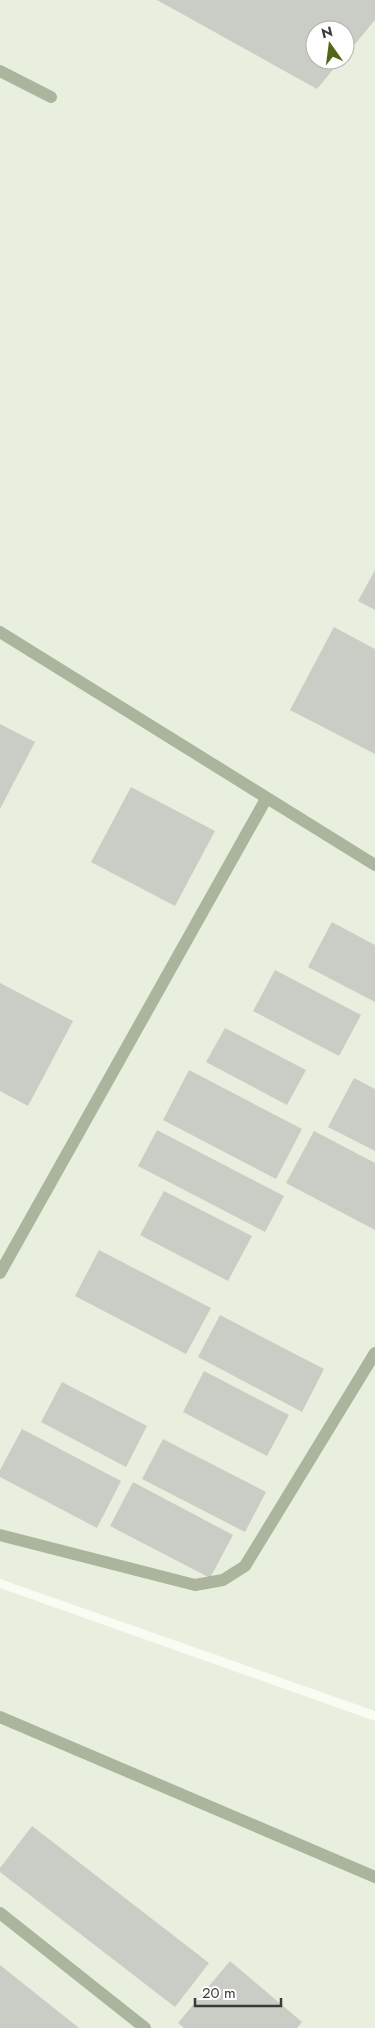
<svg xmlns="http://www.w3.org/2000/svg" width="375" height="2028" font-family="Jost,sans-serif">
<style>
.built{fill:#e9efdf;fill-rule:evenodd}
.building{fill:#cacdc5}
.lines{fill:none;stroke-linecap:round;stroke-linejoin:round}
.lane{stroke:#abb49c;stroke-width:12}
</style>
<rect width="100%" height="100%" fill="#f8fcf3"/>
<g class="built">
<path d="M0,0H375V1711L0,1579ZM315,30H345V60H315Z"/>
<path d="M0,1588L375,1721V2028H0Z"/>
</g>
<g class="building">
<path d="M157,0H375V20L345,56V30H315V60H341L317,89Z"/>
<path d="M375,570V610L358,601Z"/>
<path d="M334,627L375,649V754L290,710Z"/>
<path d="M0,724L35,742L0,809Z"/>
<path d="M131,787L215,831L175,906L91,862Z"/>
<path d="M332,922L375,945V1002L308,967Z"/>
<path d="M275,970L361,1015L339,1056L253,1011Z"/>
<path d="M0,983L73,1021L28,1106L0,1091Z"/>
<path d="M225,1028L306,1070L287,1105L206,1062Z"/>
<path d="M189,1070L302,1129L276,1179L163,1120Z"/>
<path d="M354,1078L375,1089V1151L328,1127Z"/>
<path d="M157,1130L284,1196L265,1232L138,1166Z"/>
<path d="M314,1131L375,1163V1230L286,1183Z"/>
<path d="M164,1191L252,1236L228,1281L140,1235Z"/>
<path d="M99,1250L211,1308L186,1354L75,1296Z"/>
<path d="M220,1315L324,1369L302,1412L198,1357Z"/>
<path d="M204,1371L289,1415L267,1456L183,1412Z"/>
<path d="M62,1382L147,1426L126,1467L41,1422Z"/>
<path d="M22,1429L121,1481L97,1528L0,1477V1470Z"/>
<path d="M163,1439L266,1492L245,1532L142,1479Z"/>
<path d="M133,1482L233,1535L210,1578L110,1526Z"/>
<path d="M32,1826L209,1963L175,2007L0,1872V1868Z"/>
<path d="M230,1961L302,2022L297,2028H184L178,2023Z"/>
<path d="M0,1965L79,2028H0Z"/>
</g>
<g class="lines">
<g class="lane">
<path d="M0,71L51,97"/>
<path d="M0,632L375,865"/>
<path d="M0,1273L266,799"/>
<path d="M0,1535L195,1585L223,1580L245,1566L375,1353"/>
<path d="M0,1717L375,1877"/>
<path d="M0,1913L145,2028"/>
</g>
</g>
<g transform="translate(330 45) rotate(346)"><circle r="24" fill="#ffffff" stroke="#b0b1af"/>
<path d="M0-4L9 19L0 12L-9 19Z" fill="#516715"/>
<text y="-8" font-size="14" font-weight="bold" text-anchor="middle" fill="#3a3b38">N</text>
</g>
<path d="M195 1998v8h86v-8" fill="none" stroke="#3a3b38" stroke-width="2.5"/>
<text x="202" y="1998" font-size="15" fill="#3a3b38" stroke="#ffffff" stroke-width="4" paint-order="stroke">20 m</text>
</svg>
